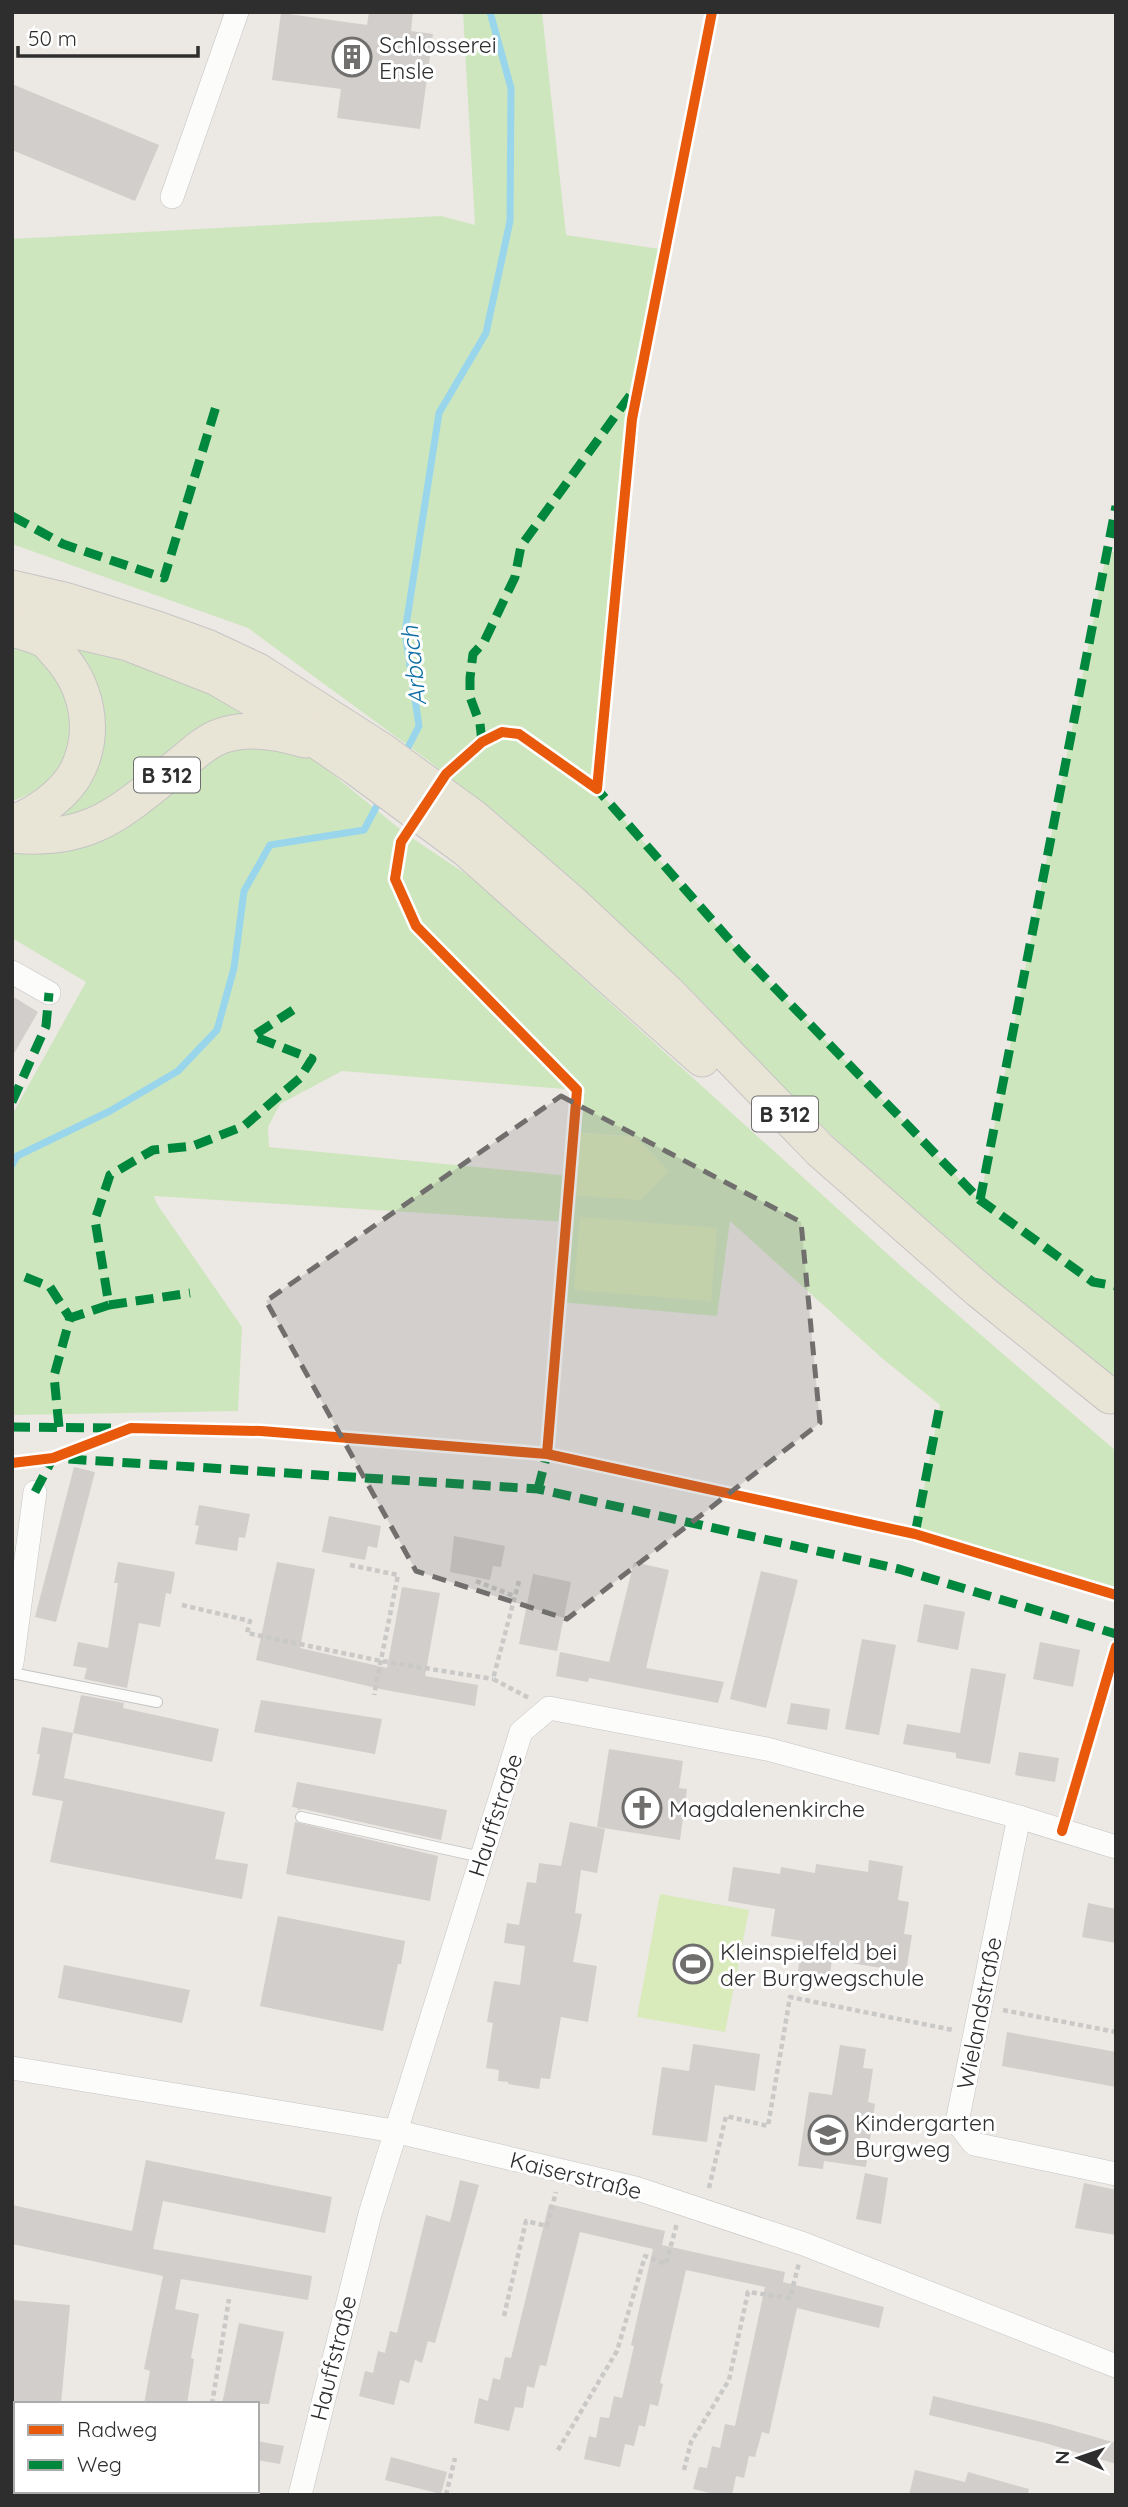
<svg xmlns="http://www.w3.org/2000/svg" width="1128" height="2507" font-family="Quicksand,sans-serif">
<style>
.green{fill:#cee6be;fill-rule:evenodd}
.pitch{fill:#d9eabb}
.lines{fill:none;stroke-linecap:round;stroke-linejoin:round}
.stream{stroke:#99d6ec;stroke-width:7}
.building{fill:#d1cecb}
.service-casing{stroke:#c5c4c5;stroke-width:12}
.minor-casing{stroke:#c5c4c5;stroke-width:24}
.primary-casing{stroke:#c6c5c4;stroke-width:37}
.path{stroke:#c9c9c8;stroke-width:4.5;stroke-dasharray:5 3.5;stroke-linecap:butt}
.service{stroke:#fcfcfb;stroke-width:10}
.minor{stroke:#fcfcfb;stroke-width:23}
.primary{stroke:#e8e4d6;stroke-width:35}
.quiet{stroke:#00873e;stroke-width:9;stroke-dasharray:18 9;stroke-linecap:butt}
.cycleway-casing{stroke:#fff;stroke-width:15}
.cycleway{stroke:#e8590c;stroke-width:10}
.marked{fill:#706f6e;fill-opacity:0.2;stroke:#706f6e;stroke-width:5;stroke-dasharray:14 9;stroke-linejoin:round}
.labels{text-anchor:middle;dominant-baseline:central;stroke-width:6;stroke-linejoin:round;paint-order:stroke}
.shield{fill:#fff;stroke:#6d6d6d;stroke-width:2}
.shield-label{font-size:21px;font-weight:bold;fill:#2e2e2e}
.poi-label{font-size:23px;fill:#2e2e2e;stroke:#fff;text-anchor:start}
.street-label{font-size:23px;fill:#2e2e2e;stroke:#fff}
.water-label{font-size:24px;font-style:italic;fill:#0d6fa3;stroke:#fff}
</style>
<rect width="100%" height="100%" fill="#ece8e4"/>
<g class="green">
<path d="M463,12H542L566,235L666,250L632,422L597,789L741,953L980,1200L1107,550L1116,553V1378L1007,1301L480,802L429,761L248,628L12,544V239L441,216L475,225Z"/>
<path d="M12,641C30,647 45,655 56,670C60,675 62,684 64,690C83,738 62,786 12,801Z"/>
<path d="M60,643L166,670L247,707L246,717L212,722L191,732L142,776L101,802L60,823L54,809L87,772Z"/>
<path d="M267,741L308,754L406,834L472,878L902,1267L1116,1451V1597L915,1534L940,1405L883,1359L730,1221L717,1316L560,1302L566,1222L154,1196L157,1204L242,1327L238,1411L14,1415L12,1422V1115L86,982L12,938V853L86,846L227,745ZM342,1071L577,1090L574,1132L636,1137L569,1195L570,1176L269,1147L268,1127L280,1104Z"/>
</g>
<g class="pitch">
<path d="M574,1132L636,1137L669,1171L641,1200L569,1195Z"/>
<path d="M580,1217L717,1228L711,1301L574,1290Z"/>
<path d="M660,1894L749,1910L725,2032L637,2017Z"/>
</g>
<g class="lines">
<g class="stream">
<path d="M404,755L419,726L405,632L439,413L486,333L510,221L511,88L490,12"/>
<path d="M12,1165L17,1156L110,1111L178,1071L217,1030L234,968L244,891L270,845L364,830L380,800"/>
</g>
</g>
<g class="building">
<path d="M369,12H413L411,31L433,34L420,129L337,118L341,89L272,80L281,13L367,25Z"/>
<path d="M12,84L159,145L135,201L12,150Z"/>
<path d="M12,996L38,1012L12,1057Z"/>
<path d="M74,1467L95,1472L56,1622L35,1617Z"/>
<path d="M199,1505L250,1514L245,1538L239,1537L237,1551L195,1544L199,1526L195,1525Z"/>
<path d="M329,1516L381,1526L377,1548L368,1546L365,1560L322,1552Z"/>
<path d="M454,1536L505,1546L501,1567L493,1566L490,1580L450,1572Z"/>
<path d="M118,1562L175,1572L171,1594L166,1593L160,1627L139,1623L127,1688L84,1679L87,1668L73,1666L78,1642L108,1648L118,1583H114Z"/>
<path d="M277,1562L315,1569L300,1648L387,1668L402,1587L440,1593L425,1676L478,1685L475,1706L385,1690L256,1660Z"/>
<path d="M634,1562L669,1570L646,1668L724,1682L718,1703L589,1678L588,1682L556,1676L560,1652L609,1662Z"/>
<path d="M761,1571L798,1580L766,1708L730,1699Z"/>
<path d="M533,1574L571,1582L557,1651L519,1644Z"/>
<path d="M924,1604L965,1612L958,1650L917,1642Z"/>
<path d="M862,1639L896,1645L879,1735L845,1729Z"/>
<path d="M1040,1642L1080,1650L1073,1687L1033,1679Z"/>
<path d="M971,1668L1006,1674L990,1764L956,1758V1753L903,1744L907,1724L960,1733Z"/>
<path d="M81,1695L124,1703L123,1708L219,1729L212,1762L73,1733Z"/>
<path d="M261,1700L382,1719L375,1754L254,1732Z"/>
<path d="M791,1703L830,1709L827,1730L787,1724Z"/>
<path d="M42,1727L73,1733L64,1778L225,1812L215,1859L248,1864L242,1899L50,1862L63,1801L32,1795L40,1754H37Z"/>
<path d="M609,1749L683,1761L679,1788L687,1789L680,1840L597,1827Z"/>
<path d="M1019,1752L1059,1758L1055,1782L1015,1775Z"/>
<path d="M297,1782L447,1810L441,1840L303,1809L297,1810L298,1808L292,1807Z"/>
<path d="M295,1822L438,1856L430,1901L286,1874Z"/>
<path d="M570,1822L605,1829L597,1873L581,1870L575,1913L582,1914L573,1962L597,1966L588,2022L561,2017L550,2079L541,2078L539,2089L508,2084V2082L498,2081L499,2070L486,2068L493,2023L487,2022L494,1981L520,1985L525,1946L504,1943L507,1923L519,1925L527,1882L536,1883L539,1863L561,1866Z"/>
<path d="M869,1860L903,1866L898,1900L909,1902L904,1934L912,1935L906,1972L832,1960L829,1981L797,1976L803,1941L771,1936L775,1909L728,1901L733,1867L780,1874L781,1867L815,1873L816,1864L868,1872Z"/>
<path d="M1088,1903L1116,1909V1943L1082,1937Z"/>
<path d="M278,1916L405,1941L401,1964H398L383,2031L260,2006Z"/>
<path d="M64,1965L190,1990L182,2023L58,1998Z"/>
<path d="M1007,2032L1116,2052V2087L1002,2066Z"/>
<path d="M693,2044L760,2054L755,2091L715,2085L707,2142L652,2135L662,2067L689,2071Z"/>
<path d="M840,2045L866,2049L863,2068L873,2069L868,2102L875,2104L866,2167L824,2161L823,2169L798,2166L809,2092L832,2095Z"/>
<path d="M146,2160L332,2197L325,2233L163,2201L153,2249L312,2276L308,2300L181,2279L175,2309L199,2314L191,2358L194,2359L187,2404H144L150,2371L144,2369L163,2276L12,2244V2205L132,2231Z"/>
<path d="M865,2173L888,2178L881,2224L856,2219Z"/>
<path d="M460,2180L479,2185L435,2343L428,2341L422,2363L415,2360L409,2383L400,2380L394,2405L359,2396L365,2371L373,2373L378,2351L385,2353L390,2331L397,2333L426,2215L450,2222Z"/>
<path d="M1084,2183L1116,2190V2235L1075,2228Z"/>
<path d="M549,2204L665,2231L662,2245L785,2272L783,2282L884,2307L879,2328L797,2308L769,2434L762,2432L755,2457L749,2456L744,2478L736,2476L732,2495H718L693,2489L699,2467L707,2468L712,2446L720,2448L725,2424L735,2426L765,2287L686,2270L660,2383L663,2384L658,2406L650,2404L645,2427L639,2425L634,2446L625,2444L620,2467L584,2459L589,2436L596,2438L600,2417L609,2418L614,2396L622,2398L634,2346L631,2345L653,2249L580,2232L546,2366L540,2365L534,2388L527,2386L523,2408L515,2407L509,2431L474,2423L479,2398L488,2401L493,2378L500,2380L505,2357L511,2358Z"/>
<path d="M12,2300L70,2305L61,2404H12Z"/>
<path d="M239,2323L284,2332L269,2404H222Z"/>
<path d="M933,2396L1050,2424L1116,2443V2464L1045,2443L929,2415Z"/>
<path d="M257,2441L284,2446L280,2464L257,2460Z"/>
<path d="M391,2457L447,2472L441,2494L385,2480Z"/>
<path d="M915,2470L965,2482L968,2472L1029,2489L1028,2495H909Z"/>
</g>
<g class="lines">
<defs>
<g id="service">
<path d="M12,1673L157,1702"/>
<path d="M301,1817L481,1857"/>
</g>
<g id="minor">
<path d="M172,197L237,12"/>
<path d="M12,972L49,993"/>
<path d="M12,1663L35,1492"/>
<path d="M1019,1817L957,2122L974,2144L1116,2174"/>
<path d="M12,2068L394,2131L635,2188L804,2244L1116,2366"/>
<path d="M300,2495L370,2214L521,1732L549,1708L767,1749L1019,1817L1116,1847"/>
</g>
<g id="primary">
<path d="M12,588L64,600L157,629L209,648L258,671L381,750L474,818L573,904L668,993L820,1150L980,1291L1110,1396"/>
<path d="M12,620L32,621L128,643L217,678L272,710L355,767L466,849L702,1059"/>
<path d="M12,823C36,815 67,793 78,769C97,729 86,684 57,653C54,650 50,644 46,641C38,636 25,633 16,630"/>
<path d="M12,835C91,843 120,812 178,766C192,755 204,742 221,736C248,726 279,732 305,740"/>
</g>
</defs>
<use href="#service" class="service-casing"/>
<use href="#minor" class="minor-casing"/>
<use href="#primary" class="primary-casing"/>
<g class="path">
<path d="M350,1565L398,1575L374,1695"/>
<path d="M476,1581L514,1596"/>
<path d="M519,1581L493,1679L529,1698"/>
<path d="M182,1605L250,1621L247,1633L381,1661L493,1679"/>
<path d="M1003,2010L1116,2032"/>
<path d="M709,2188L726,2116L768,2126L790,1997L953,2030"/>
<path d="M504,2316L526,2221L547,2226L556,2192"/>
<path d="M212,2404L229,2299"/>
<path d="M558,2450L617,2351L645,2256L666,2264L677,2223"/>
<path d="M684,2470L691,2442L729,2380L748,2292L790,2298L799,2263"/>
<path d="M446,2495L455,2458"/>
</g>
<use href="#service" class="service"/>
<use href="#minor" class="minor"/>
<use href="#primary" class="primary"/>
<g class="quiet">
<path d="M12,516L63,544L164,578L217,403"/>
<path d="M482,742L480,724L470,697V678L473,654L484,642L515,577L521,546L634,390"/>
<path d="M597,783V789L741,953L980,1200L1093,1282L1116,1286"/>
<path d="M12,1102L46,1026L49,993"/>
<path d="M980,1200L1116,506"/>
<path d="M25,1277L50,1287L70,1318"/>
<path d="M109,1305L190,1293"/>
<path d="M12,1427L117,1428"/>
<path d="M59,1427L54,1376L70,1318L109,1305L95,1220L110,1175L153,1150L193,1146L244,1126L300,1078L312,1059L253,1036L293,1010"/>
<path d="M538,1489L547,1454"/>
<path d="M35,1492L53,1458L538,1489L899,1569L1116,1634"/>
<path d="M915,1534L940,1405"/>
</g>
<defs>
<g id="cycleway">
<path d="M547,1454L577,1090L416,926L395,879L401,842L446,774L482,742L502,732L519,734L597,789L632,419L712,12"/>
<path d="M12,1463L53,1458L131,1428L261,1431L547,1454L915,1534L1116,1595"/>
<path d="M1062,1831L1116,1647"/>
</g>
</defs>
<use href="#cycleway" class="cycleway-casing"/>
<use href="#cycleway" class="cycleway"/>
</g>
<path class="marked" d="M561,1096L801,1222L820,1423L567,1619L416,1571L266,1301Z"/>
<defs>
<symbol id="building-ring" viewBox="-11 -11 22 22"><circle r="9.5" fill="#fff" stroke="#706f6e" stroke-width="1.5"/><path d="M-4-6H4V6H1V3H-1V6H-4ZM-2.5-4.3h1.7v1.8h-1.7ZM.8-4.3h1.7v1.8H.8ZM-2.5-1h1.7V.8h-1.7ZM.8-1h1.7V.8H.8Z" fill="#706f6e"/></symbol>
<symbol id="church-ring" viewBox="-11 -11 22 22"><circle r="9.5" fill="#fff" stroke="#706f6e" stroke-width="1.5"/><path d="M-1.2-6h2.4v3.5h3.3v2.4h-3.3V6h-2.4V-.1h-3.3v-2.4h3.3Z" fill="#706f6e"/></symbol>
<symbol id="stadium-ring" viewBox="-11 -11 22 22"><circle r="9.5" fill="#fff" stroke="#706f6e" stroke-width="1.5"/><path d="M0-5a6.5 5 0 1 0 0 10a6.5 5 0 1 0 0-10ZM-3.5-1.8h7v3.6h-7Z" fill="#706f6e"/></symbol>
<symbol id="school-ring" viewBox="-11 -11 22 22"><circle r="9.5" fill="#fff" stroke="#706f6e" stroke-width="1.5"/><path d="M0-5L7-2L0 1L-7-2ZM-4 1L0 2.5L4 1V4Q0 6-4 4Z" fill="#706f6e"/></symbol>
</defs>
<g fill-rule="evenodd">
<use href="#building-ring" x="330" y="35" width="44" height="44"/>
<use href="#church-ring" x="620" y="1786" width="44" height="44"/>
<use href="#stadium-ring" x="671" y="1942" width="44" height="44"/>
<use href="#school-ring" x="806" y="2113" width="44" height="44"/>
</g>
<g class="labels">
<g class="shield">
<rect x="134" y="757.5" width="66" height="35" rx="5"/>
<rect x="752" y="1096.5" width="66" height="35" rx="5"/>
</g>
<g class="shield-label">
<text x="167" y="775">B 312</text>
<text x="785" y="1114">B 312</text>
</g>
<g class="poi-label">
<text x="379" y="44">Schlosserei<tspan x="379" dy="26">Ensle</tspan></text>
<text x="669" y="1808">Magdalenenkirche</text>
<text x="720" y="1951">Kleinspielfeld bei<tspan x="720" dy="26">der Burgwegschule</tspan></text>
<text x="855" y="2122">Kindergarten<tspan x="855" dy="26">Burgweg</tspan></text>
</g>
<g class="street-label">
<text transform="translate(495 1815) rotate(-72)">Hauffstraße</text>
<text transform="translate(979 2013) rotate(-79)">Wielandstraße</text>
<text transform="translate(576 2175) rotate(14)">Kaiserstraße</text>
<text transform="translate(333 2358) rotate(-76)">Hauffstraße</text>
</g>
<g class="water-label">
<text transform="translate(413 666) rotate(-96)">Arbach</text>
</g>
</g>
<rect width="1128" height="2507" fill="none" stroke="#2e2e2e" stroke-width="28"/>
<rect x="14" y="2402" width="245" height="91" fill="#ffffff" stroke="#ababab" stroke-width="2"/>
<rect x="28" y="2425" width="35" height="10" fill="#e8590c" stroke="#ababab" stroke-width="2"/>
<text x="77" y="2437" font-size="21" fill="#2e2e2e">Radweg</text>
<rect x="28" y="2460" width="35" height="10" fill="#00873e" stroke="#ababab" stroke-width="2"/>
<text x="77" y="2472" font-size="21" fill="#2e2e2e">Weg</text>
<g transform="translate(1079 2458) rotate(272)" stroke="#ffffff" stroke-width="5" paint-order="stroke">
<path d="M0-5L12 26L0 18L-12 26Z" fill="#2e2e2e"/>
<text y="-10" font-size="19" font-weight="bold" text-anchor="middle" fill="#2e2e2e">N</text>
</g>
<path d="M18 46v10h180v-10" fill="none" stroke="#2e2e2e" stroke-width="3.5"/>
<text x="28" y="46" font-size="21" fill="#2e2e2e" stroke="#ffffff" stroke-width="5" paint-order="stroke">50 m</text>
</svg>
